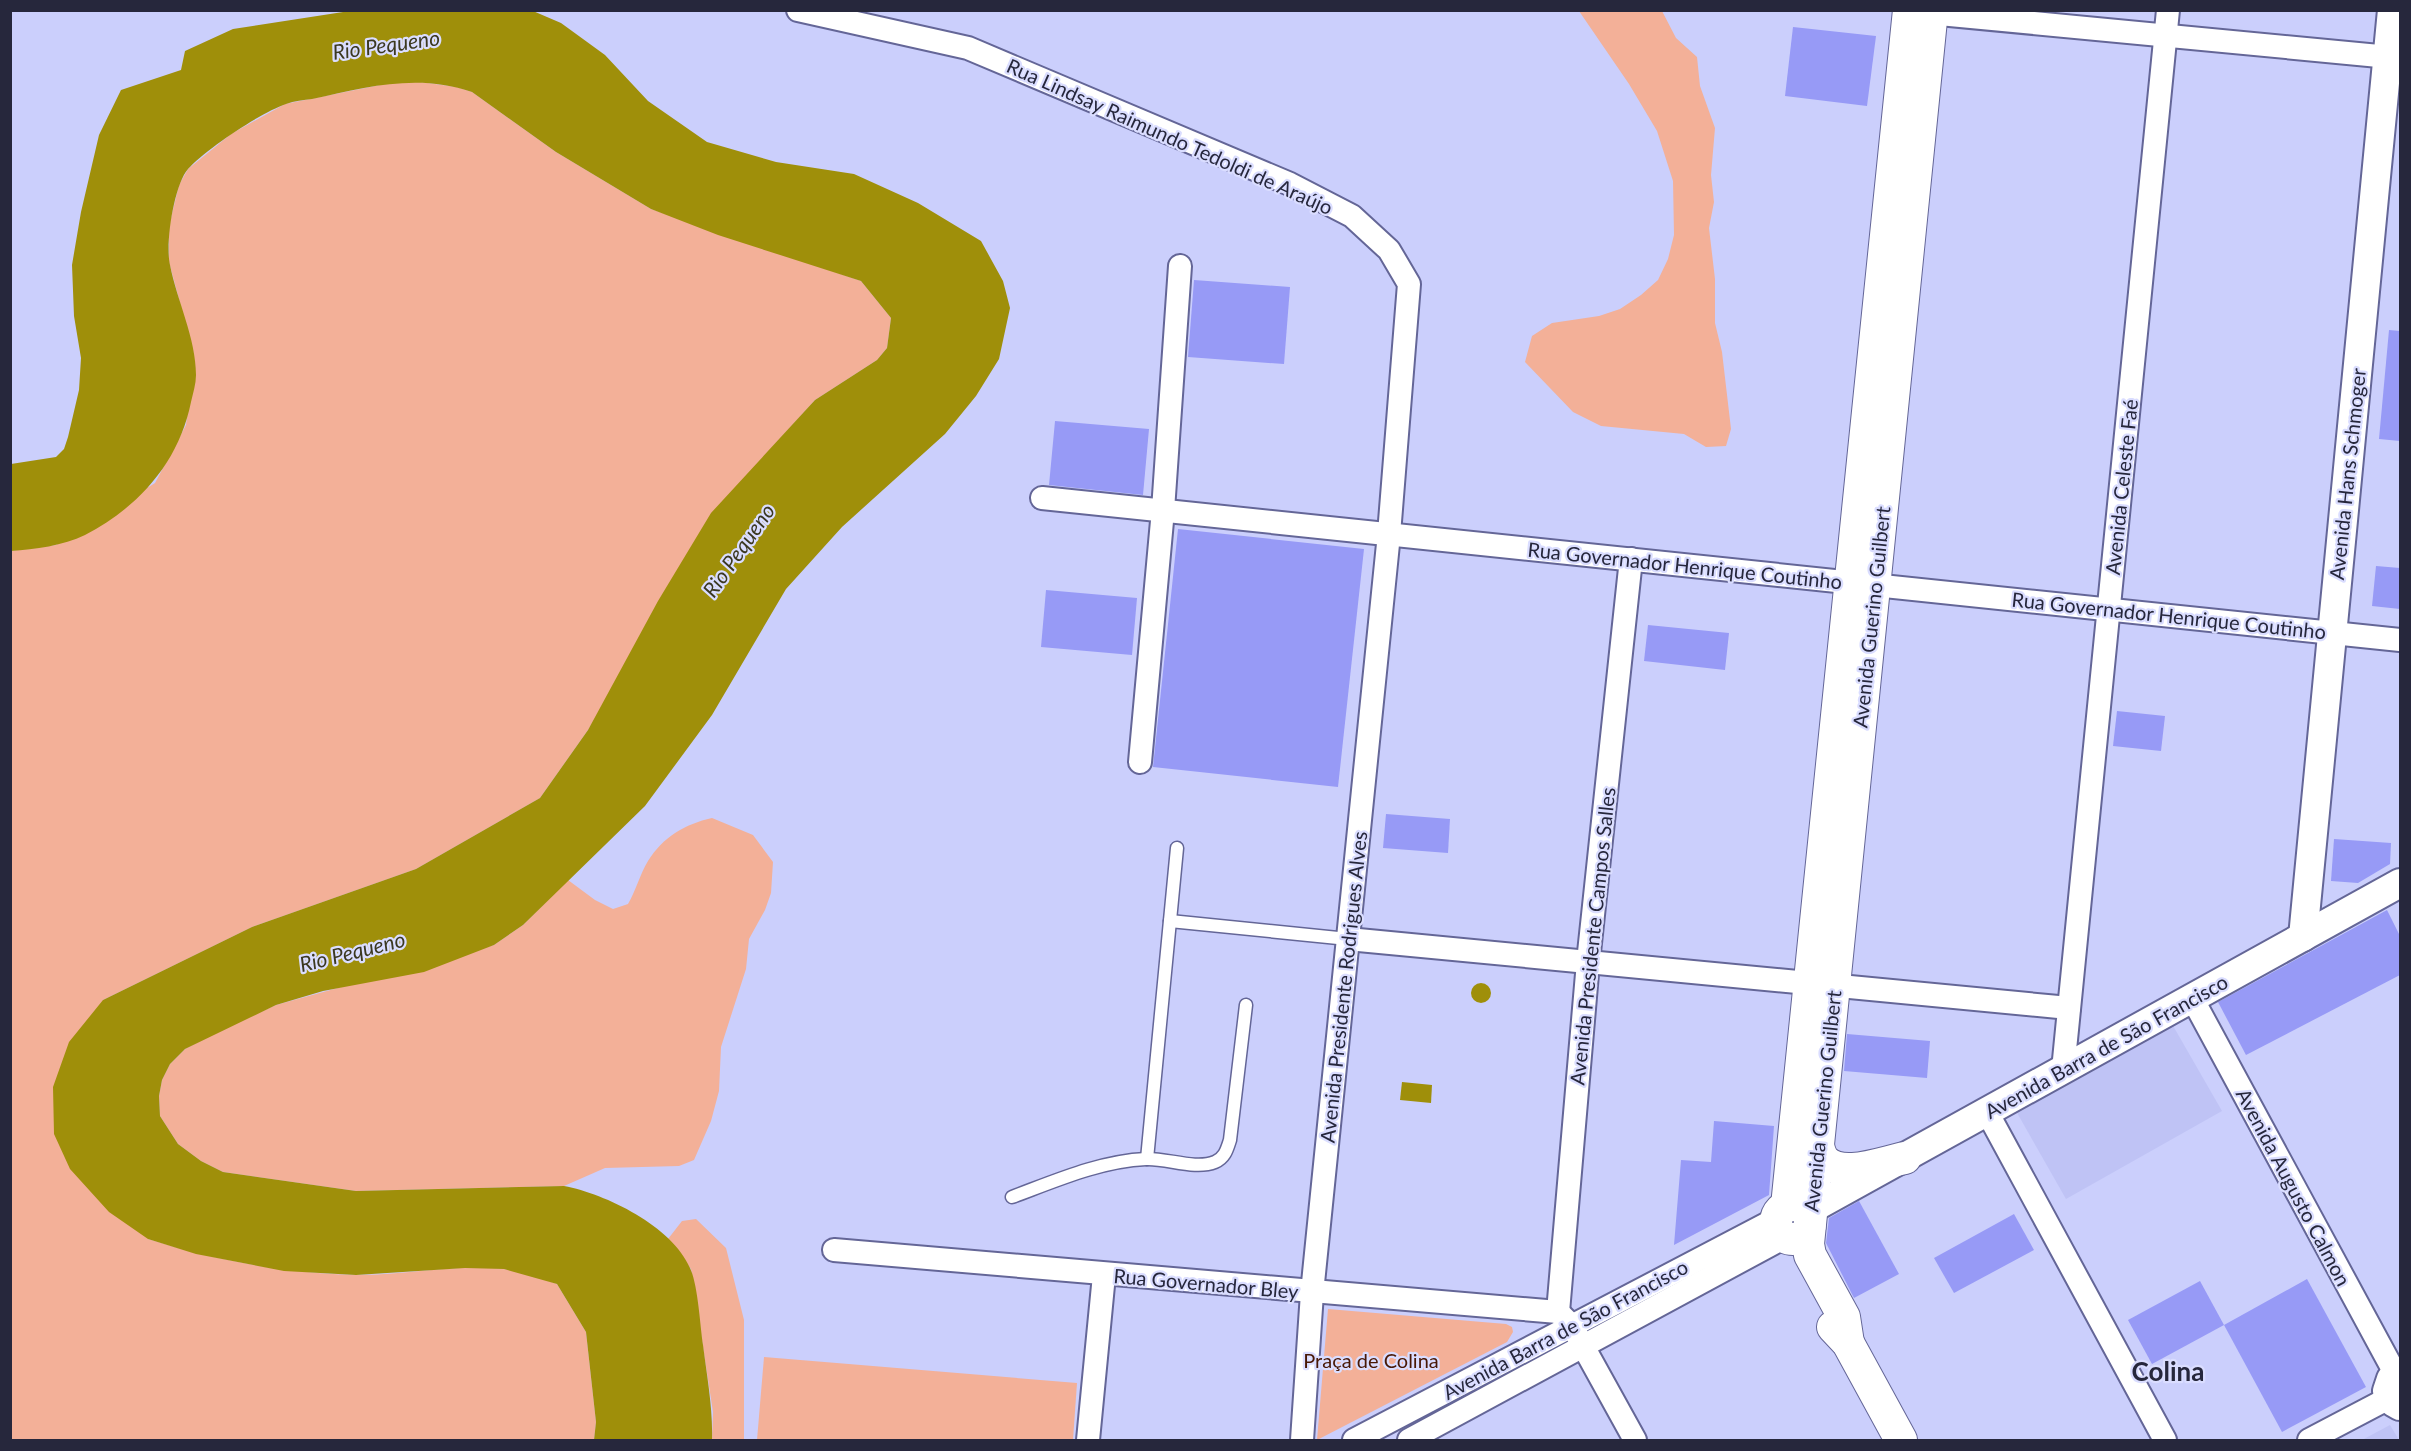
<svg xmlns="http://www.w3.org/2000/svg" width="2411" height="1451" font-family="Lato,sans-serif">
<style>
.built{fill:#bfc3f5}
.green{fill:#f3b098}
.water{fill:#9f8f0a}
.building{fill:#979af6}
.lines{fill:none;stroke-linecap:round;stroke-linejoin:round}
.service-casing{stroke:#646697;stroke-width:15}
.minor-casing{stroke:#646697;stroke-width:26}
.tertiary-casing{stroke:#646697;stroke-width:32}
.secondary-casing{stroke:#646697;stroke-width:34}
.service{stroke:#fff;stroke-width:12}
.minor{stroke:#fff;stroke-width:22}
.tertiary{stroke:#fff;stroke-width:28}
.secondary{stroke:#fff;stroke-width:32}
.labels{text-anchor:middle;dominant-baseline:central;stroke-width:4.5;stroke-linejoin:round;paint-order:stroke}
.street-label{font-size:20px;fill:#26273c;stroke:#daddff}
.park-label{font-size:20px;fill:#481805;stroke:#daddff}
.water-label{font-size:21px;font-style:italic;fill:#3b3820;stroke:#daddff}
.district-label{font-size:26px;font-weight:bold;fill:#26273c;stroke:#daddff}
</style>
<rect width="100%" height="100%" fill="#cbcffc"/>
<g class="built">
<path d="M2172,1024L2222,1111L2066,1199L2016,1111Z"/>
<path d="M2390,1425L2399,1440H2362Z"/>
</g>
<g class="green">
<path d="M1579,11H1662L1676,38L1697,57L1700,86L1715,128L1711,175L1714,202L1709,228L1715,279V323L1722,352L1731,429L1726,446L1706,447L1684,434L1601,426L1573,412L1525,362L1532,336L1552,323L1599,316L1620,309L1641,295L1658,280L1668,259L1674,235L1673,181L1657,131L1629,84Z"/>
<path d="M413,81L457,87L472,92L556,152L651,209L861,281L891,318L887,348L877,360L815,400L758,463L588,730L540,798L416,869L252,927L103,1000L148,1239C215,1260 283,1273 354,1275C404,1276 454,1263 504,1269C522,1271 540,1278 557,1284L586,1332L596,1422L594,1440H11L10,551L56,545L155,483L186,425L194,355L169,262V226L179,185L188,169L231,134L285,104L385,84Z"/>
<path d="M712,818L753,835L773,862L771,893L765,910L749,939L746,969L721,1047L719,1091L711,1121L694,1160L679,1166L605,1168L564,1186L356,1191L223,1172L201,1161L178,1144L160,1116L159,1096L162,1080L170,1064L185,1049L225,1028L276,1005L494,945L523,925L568,880L595,900L613,909L628,904C636,890 640,874 648,861C663,837 685,824 712,818Z"/>
<path d="M696,1219L726,1248L744,1320V1440H712L713,1412L691,1269L668,1239L682,1221Z"/>
<path d="M1328,1309L1506,1324L1512,1327L1513,1332L1507,1342L1317,1440Z"/>
<path d="M764,1357L1077,1383L1073,1440H757Z"/>
</g>
<g class="water">
<path d="M356,10L533,11L561,23L605,55L648,101L707,142L776,162L854,174L918,203L981,241L1003,281L1010,308L999,359L976,396L945,434L842,527L786,589L712,715L645,806L523,925L494,945L424,972L323,991L276,1005L185,1049L170,1064L162,1080L159,1096L160,1116L178,1144L201,1161L223,1172L356,1191L564,1186C606,1194 672,1226 690,1268C698,1285 700,1325 703,1345C707,1377 713,1408 712,1440H594L596,1422L586,1332L557,1284L504,1269L465,1268L356,1275L284,1271L196,1254L148,1239L109,1212L70,1169L54,1134L53,1087L69,1042L103,1000L252,927L416,869L540,798L588,730L658,601L711,513L815,400L877,360L887,348L891,318L861,281L718,235L651,209L556,152L472,92C418,73 366,87 312,99C304,100 294,101 286,104C260,113 206,149 188,169C174,185 165,244 170,265C177,301 196,338 196,375C196,384 193,393 191,402C179,462 139,507 85,535C63,546 35,549 11,551V464L56,457L64,449L68,437L79,390L81,358L74,316L72,265L81,212L99,135L121,90L181,70L185,51L233,29Z"/>
<circle cx="1481" cy="993" r="10"/>
<path d="M1402,1082L1432,1085L1431,1103L1400,1100Z"/>
</g>
<g class="building">
<path d="M1793,27L1876,36L1867,106L1785,96Z"/>
<path d="M1194,280L1290,287L1284,364L1188,357Z"/>
<path d="M2389,330L2400,331V441L2379,439Z"/>
<path d="M1055,421L1149,429L1143,495L1049,485Z"/>
<path d="M1178,529L1364,549L1338,787L1153,767Z"/>
<path d="M2376,566L2400,568V609L2372,606Z"/>
<path d="M1046,590L1137,598L1132,655L1041,647Z"/>
<path d="M1648,625L1729,633L1725,670L1644,661Z"/>
<path d="M2117,711L2165,716L2161,751L2113,746Z"/>
<path d="M1386,814L1450,819L1448,853L1383,848Z"/>
<path d="M2334,839L2391,843L2390,864L2358,883L2331,881Z"/>
<path d="M2387,910L2400,936V975L2246,1055L2218,1002Z"/>
<path d="M1847,1034L1930,1041L1927,1078L1844,1071Z"/>
<path d="M1714,1121L1774,1126L1769,1195L1674,1245L1681,1160L1711,1162Z"/>
<path d="M1859,1201L1899,1274L1854,1298L1826,1243L1829,1218Z"/>
<path d="M2014,1214L2034,1250L1954,1293L1934,1258Z"/>
<path d="M2307,1279L2366,1387L2282,1432L2224,1325Z"/>
<path d="M2200,1281L2224,1325L2152,1364L2128,1320Z"/>
</g>
<g class="lines">
<defs>
<g id="service">
<path d="M1170,921L1348,939"/>
<path d="M1147,1159L1177,848"/>
<path d="M1012,1197C1055,1181 1100,1161 1146,1159C1167,1158 1195,1170 1215,1162C1225,1158 1227,1149 1230,1140L1246,1005"/>
</g>
<g id="minor">
<path d="M798,10L968,48L1290,184L1352,216L1389,250L1409,284L1389,534L1312,1293L1302,1440"/>
<path d="M1918,12L2400,58"/>
<path d="M1042,498L2400,640"/>
<path d="M1140,762L1163,510L1180,266"/>
<path d="M1348,939L2069,1008"/>
<path d="M2192,998L2396,1375"/>
<path d="M2063,1070L2168,10"/>
<path d="M1987,1112L2165,1440"/>
<path d="M834,1250L1558,1312L1572,1326L1635,1440"/>
<path d="M1558,1312L1588,962L1631,559"/>
<path d="M1088,1440L1104,1275"/>
<path d="M1354,1440L1776,1219"/>
<path d="M1409,1440L1785,1237"/>
<path d="M2309,1440L2389,1398"/>
</g>
<g id="tertiary">
<path d="M2303,937L2392,10"/>
<path d="M1811,1209L2400,883"/>
<path d="M2400,1374L2391,1379L2387,1391L2393,1402L2400,1406"/>
</g>
<g id="secondary">
<path d="M1818,1146C1819,1150 1821,1156 1823,1159C1840,1180 1883,1162 1905,1158"/>
<circle cx="1793" cy="1222" r="17"/>
<path d="M1787,1206L1909,10"/>
<path d="M1833,1327L1848,1343L1901,1440"/>
<path d="M1848,1343L1844,1317L1810,1255L1808,1244L1932,10"/>
</g>
</defs>
<use href="#service" class="service-casing"/>
<use href="#minor" class="minor-casing"/>
<use href="#tertiary" class="tertiary-casing"/>
<use href="#secondary" class="secondary-casing"/>
<use href="#service" class="service"/>
<use href="#minor" class="minor"/>
<use href="#tertiary" class="tertiary"/>
<use href="#secondary" class="secondary"/>
</g>
<g class="labels">
<g class="street-label">
<text transform="translate(1170 136) rotate(24)">Rua Lindsay Raimundo Tedoldi de Araújo</text>
<text transform="translate(2347 474) rotate(-84)">Avenida Hans Schmoger</text>
<text transform="translate(2121 487) rotate(-84)">Avenida Celeste Faé</text>
<text transform="translate(1685 565) rotate(6)">Rua Governador Henrique Coutinho</text>
<text transform="translate(2169 615) rotate(6)">Rua Governador Henrique Coutinho</text>
<text transform="translate(1871 617) rotate(-84)">Avenida Guerino Guilbert</text>
<text transform="translate(1592 936) rotate(-84)">Avenida Presidente Campos Salles</text>
<text transform="translate(1343 987) rotate(-84)">Avenida Presidente Rodrigues Alves</text>
<text transform="translate(2106 1046) rotate(-29)">Avenida Barra de São Francisco</text>
<text transform="translate(1822 1101) rotate(-84)">Avenida Guerino Guilbert</text>
<text transform="translate(2294 1187) rotate(62)">Avenida Augusto Calmon</text>
<text transform="translate(1206 1283) rotate(5)">Rua Governador Bley</text>
<text transform="translate(1565 1329) rotate(-28)">Avenida Barra de São Francisco</text>
</g>
<g class="park-label">
<text x="1371" y="1360">Praça de Colina</text>
</g>
<g class="water-label">
<text transform="translate(386 44) rotate(-8)">Rio Pequeno</text>
<text transform="translate(738 550) rotate(-55)">Rio Pequeno</text>
<text transform="translate(352 951) rotate(-14)">Rio Pequeno</text>
</g>
<g class="district-label">
<text x="2168" y="1371">Colina</text>
</g>
</g>
<rect width="2411" height="1451" fill="none" stroke="#26273c" stroke-width="24"/>
</svg>
